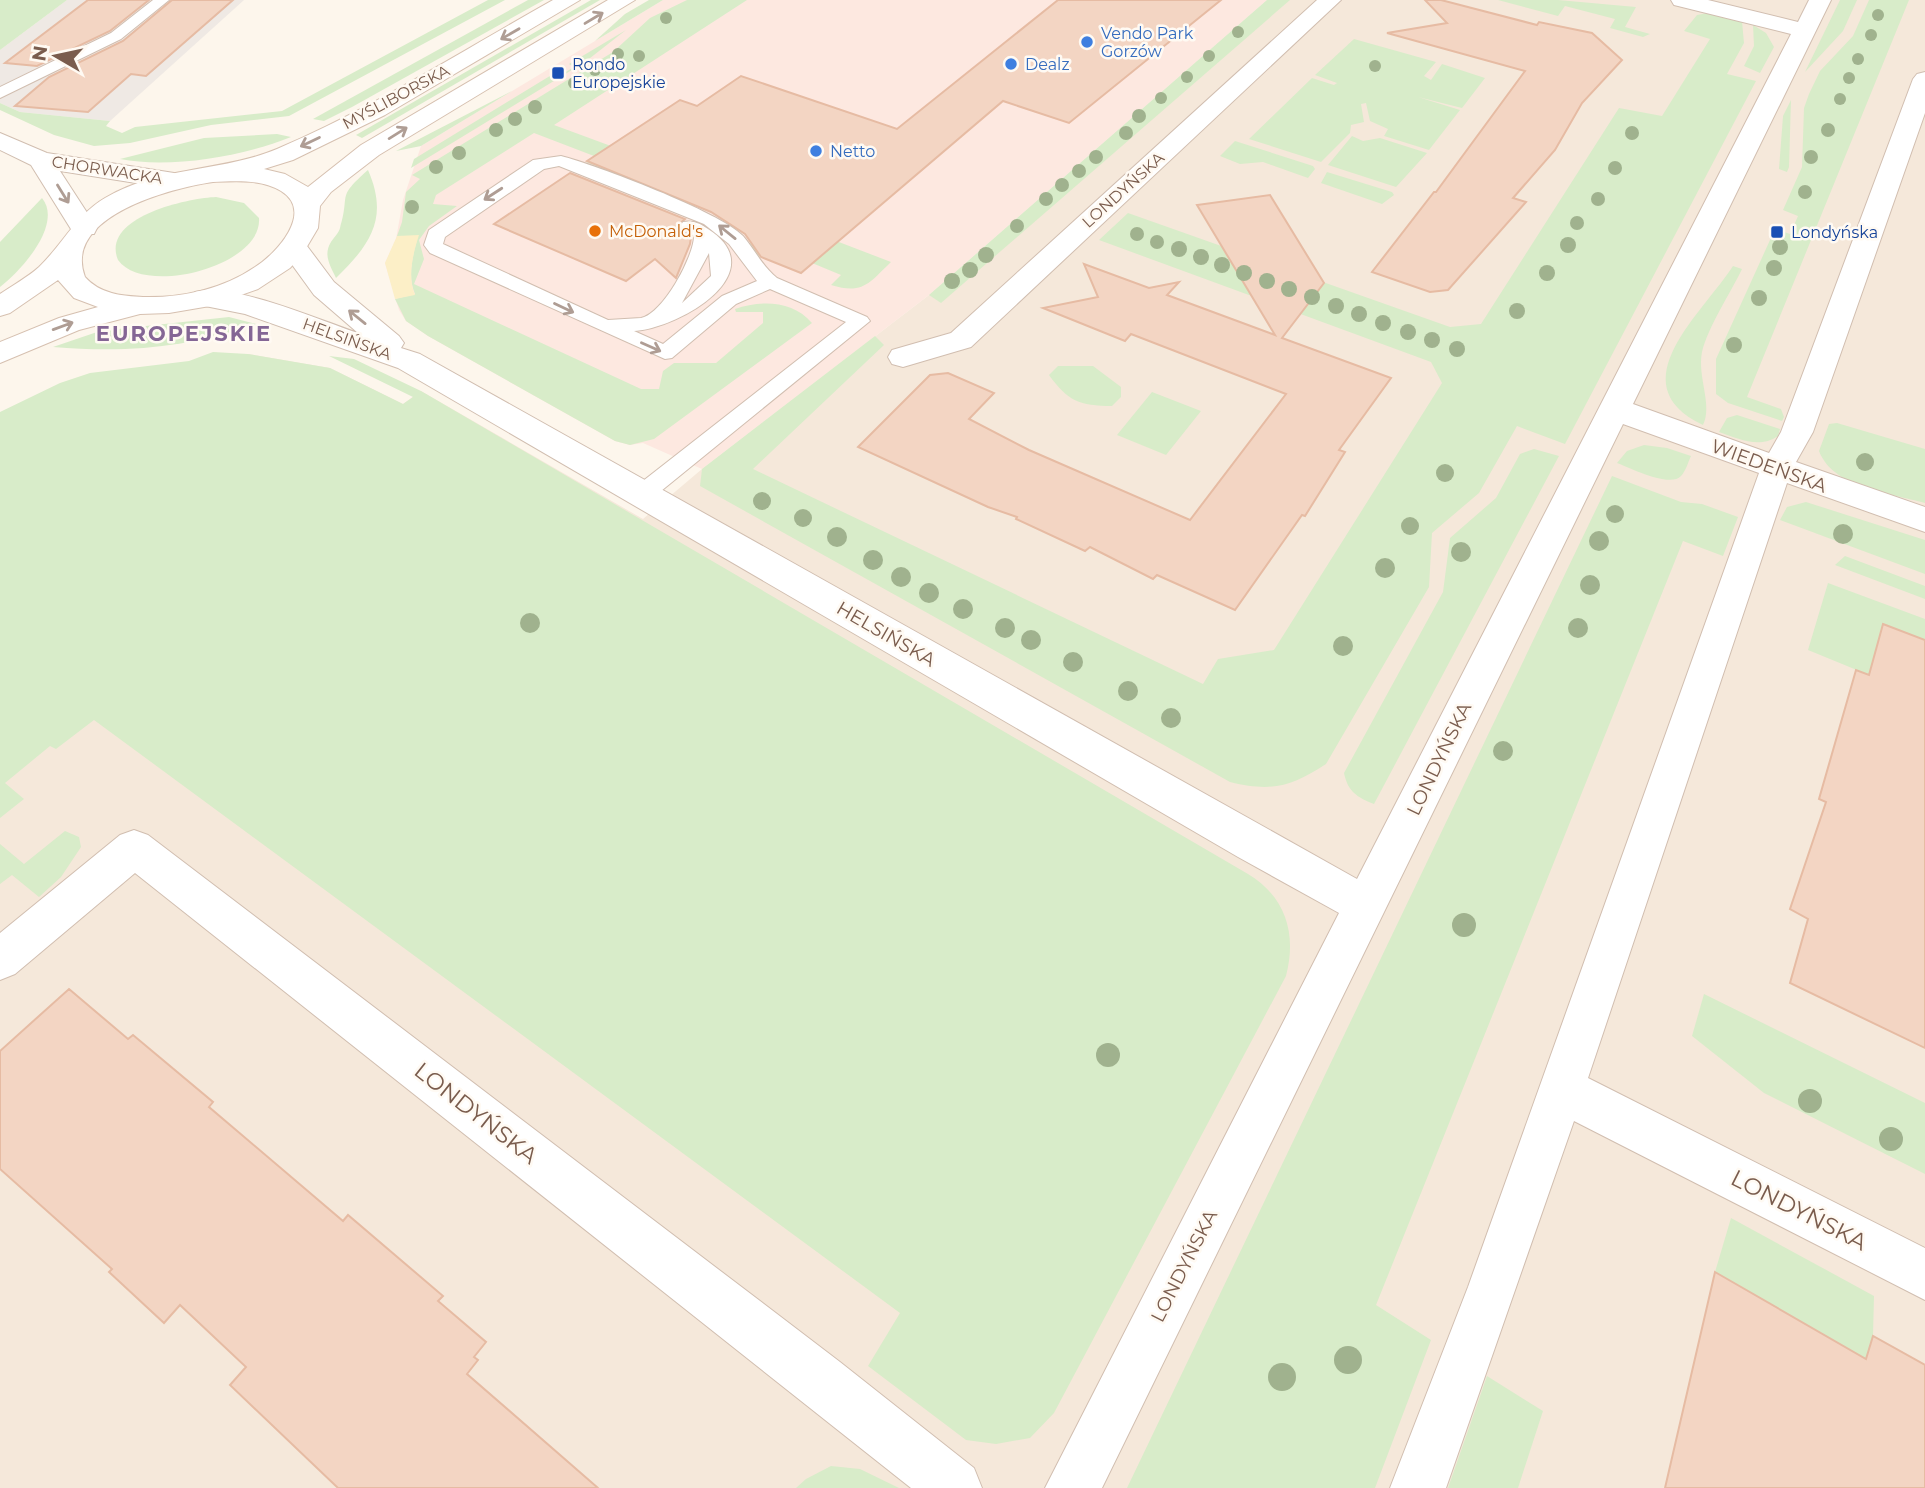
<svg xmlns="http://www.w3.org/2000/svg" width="1925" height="1488" font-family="Montserrat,sans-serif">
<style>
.residential{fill:#f5e8da}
.commercial{fill:#fde8e0}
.industrial{fill:#efe9e4}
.green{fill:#d8ecc9}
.sand{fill:#fcefc7}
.building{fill:#f3d5c3;stroke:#e6bba3;stroke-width:2}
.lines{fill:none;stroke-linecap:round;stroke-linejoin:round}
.lane-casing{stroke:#d1beb0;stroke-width:2}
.street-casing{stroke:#d1beb0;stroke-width:2}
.secondary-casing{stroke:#d6c0b0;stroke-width:2}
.lane{fill:#fff;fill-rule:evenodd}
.street{fill:#fff;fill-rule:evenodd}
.secondary{fill:#fff;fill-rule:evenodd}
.tree{fill:#a0b28e}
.oneway{stroke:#af9d94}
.shop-dot{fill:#3f7fe0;stroke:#fffaf3;stroke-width:2.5}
.transit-dot{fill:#1a4fb4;stroke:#fffaf3;stroke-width:2.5}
.food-dot{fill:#e8710a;stroke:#fffaf3;stroke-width:2.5}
.labels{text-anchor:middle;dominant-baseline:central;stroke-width:5;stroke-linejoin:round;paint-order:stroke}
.far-shop-label{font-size:16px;fill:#366cbe;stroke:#fffaf3;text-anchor:start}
.far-transit-label{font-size:16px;fill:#164399;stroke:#fffaf3;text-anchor:start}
.far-street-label{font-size:16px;fill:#7a5c4d;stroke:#fffaf3}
.far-food-label{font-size:16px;fill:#c56008;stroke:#fffaf3;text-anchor:start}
.street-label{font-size:19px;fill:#7a5c4d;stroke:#fffaf3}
.far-district-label{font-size:21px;font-weight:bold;letter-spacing:2px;fill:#846695;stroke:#fffaf3}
.near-street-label{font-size:23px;fill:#7a5c4d;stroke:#fffaf3}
</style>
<rect width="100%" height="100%" fill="#fdf6ec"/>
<path class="residential" d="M1267,0H1925V1488H0V678L248,354L330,368L403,404L421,391L643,519L702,469L929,295Z"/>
<path class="commercial" d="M663,0H1267L929,295L702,469L643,443L630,445L615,441L428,336L406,321L399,310L385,263L396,239L403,200L421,146Z"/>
<path class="industrial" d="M67,0H244L110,121L20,112L0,103V50Z"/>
<g class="green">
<path d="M0,0H67L0,50Z"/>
<path d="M488,0H505L289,116L211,125L130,143L94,146L54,135L0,110V103L20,112L110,121L106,126L122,133L135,127L282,111Z"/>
<path d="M528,0H544L352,107L324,121L313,119Z"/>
<path d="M591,0H600L362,138L356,135Z"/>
<path d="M649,0H663L595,41L625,14Z"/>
<path d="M687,0H747L554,125L676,170L750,208L891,262C869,283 863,295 831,285L841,275L800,258L788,268L755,255L746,233L728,219L586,162L594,156L534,133L436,195L433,204L457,206L429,226L419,240L424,259L414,284L641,389H659L663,371L674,363H716L763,323V312H736L735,309C760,300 793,300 812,323L654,439L630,445L615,441L428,336L406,321L395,299L415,294C407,276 413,254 418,236H397L402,222L406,192L420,179L412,175L613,52L650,18Z"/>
<path d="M1267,0H1290L941,303L929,295Z"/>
<path d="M1498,0H1558L1636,7L1625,27L1650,34L1643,37L1610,28L1615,19L1565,6L1558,16Z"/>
<path d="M1840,0H1857L1843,31L1805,72Z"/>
<path d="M1869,0H1909L1747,397L1781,409L1784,417L1782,421L1728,403L1716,394V359L1775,229L1790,234L1798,216L1783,210L1802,167L1804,108L1809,94L1820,71L1853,36Z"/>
<path d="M1708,13L1742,21L1744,43L1727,74L1756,81L1565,444L1517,426L1479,493L1432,533L1429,587L1326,764C1291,787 1271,792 1230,782L700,486L702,469L875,336L884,345L753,469L1203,684L1218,659L1274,650L1442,383L1431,362L1099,240L1128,213L1450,327L1481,324L1619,108L1662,116L1710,39L1684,31L1697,15Z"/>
<path d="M1753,25L1766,33L1774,47L1760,73L1744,66L1754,46Z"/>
<path d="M626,30L585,62L411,168L414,159L558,71L564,73L574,67L569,64Z"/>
<path d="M1354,39L1436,62L1424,76L1431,80L1442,64L1485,78L1462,108L1418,97L1460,110L1429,150L1384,136L1388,129L1370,121L1366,103L1361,104L1364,122L1351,125L1350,133L1321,162L1249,139L1312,78L1334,85L1337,83L1315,75Z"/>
<path d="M512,91L421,146L396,151Z"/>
<path d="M1791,100L1789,167L1787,172L1779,169L1783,116Z"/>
<path d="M277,134L291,137C244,156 170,169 120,159L204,138Z"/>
<path d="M1352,136L1363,141L1380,138L1427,153L1396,187L1328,165Z"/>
<path d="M1235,141L1313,166L1315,169L1308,178L1263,162L1240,164L1220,156Z"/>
<path d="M368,170C389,218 371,244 336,278C330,265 323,255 331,242C334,237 339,233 340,228C351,193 335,199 368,170Z"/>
<path d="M1327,172L1392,192L1394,195L1382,204L1321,183Z"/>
<path d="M216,197L244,203L259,218C263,266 144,297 118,260C100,217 188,198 216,197Z"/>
<path d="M42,198C63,224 22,270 0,287V242Z"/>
<path d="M1733,266L1742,269C1731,292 1708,327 1702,352C1697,377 1713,405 1703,425C1617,384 1703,313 1733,266Z"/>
<path d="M229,317L256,324C186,348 127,353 53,347L100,331Z"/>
<path d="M213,352L248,354L330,368L403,404L413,397L329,356L354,359L421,391L1248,874C1286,897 1297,934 1286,976L1054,1413L1030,1438L996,1444L966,1440L868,1366L900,1313L94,720L56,749L50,746L5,783L24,799L0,818V412L60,383L90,373L189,361Z"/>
<path d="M1058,366H1093L1121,387V397L1112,406C1079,406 1068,401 1049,375Z"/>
<path d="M1152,392L1201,411L1166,455L1117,435Z"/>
<path d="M1737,415L1780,429L1778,436C1759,449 1739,439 1719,432L1727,418Z"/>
<path d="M1837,423L1925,449V503C1890,493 1833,488 1819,451L1829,424Z"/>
<path d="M1644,445L1667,448L1691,456C1688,462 1686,471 1681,476C1670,488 1630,468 1617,463L1627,451Z"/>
<path d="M1534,449L1559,456L1374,804C1357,797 1348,792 1344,773L1443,592L1450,538L1496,498L1520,454Z"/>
<path d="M1612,476L1681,502L1702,504L1738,517L1723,556L1683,541L1376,1305L1431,1340L1375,1488H1127Z"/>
<path d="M1806,502L1925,540V574L1780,520L1787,507Z"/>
<path d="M1845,556L1925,586V599L1835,565Z"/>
<path d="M1828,583L1925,619V640L1901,631H1881L1869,675L1808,650Z"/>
<path d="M65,831L79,837L81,847L61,877L39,897L12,875L0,884V844L24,864Z"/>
<path d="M1704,994L1925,1103V1174L1764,1093L1692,1036Z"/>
<path d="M1731,1218L1874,1296L1873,1336L1866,1359L1715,1272Z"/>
<path d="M1487,1376L1543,1411L1518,1488H1448Z"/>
<path d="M831,1466L860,1469L899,1488H796L806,1479Z"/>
</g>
<path class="sand" d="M419,235C413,254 407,277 415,295L395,299L385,263L397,236Z"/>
<g class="building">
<path d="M88,0H149L110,31L37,66L5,63Z"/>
<path d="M172,0H233L146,76L131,74L88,112L15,106L49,77L123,41Z"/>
<path d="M1058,0H1221L1069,123L1003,101L801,273L761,257L745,234L711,212L587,161L680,100L697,106L741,76L897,129Z"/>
<path d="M1425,0H1441L1537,25L1539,22L1592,33L1622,60L1582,103L1555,150L1513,198L1526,202L1448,290L1430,292L1372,272L1434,192H1436L1525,71L1387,33L1447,23Z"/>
<path d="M570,173L685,219L677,226L691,237L690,244L676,278L655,259L626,281L494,224Z"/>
<path d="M1270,195L1324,283L1282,338L1391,378L1339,450L1345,452L1305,516L1302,515L1235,610L1157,575L1153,579L1090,547L1085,551L1016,519L1017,517L988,507L858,447L930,375L948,373L994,393L969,419L1029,450L1190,520L1286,394L1131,334L1125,341L1043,308L1098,297L1084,264L1149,288L1179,282L1167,295L1275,335L1197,205Z"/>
<path d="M1883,624L1925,640V1048L1790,983L1808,919L1790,909L1826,802L1819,799L1856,670L1869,675Z"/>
<path d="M69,989L128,1039L133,1035L213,1102L209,1107L343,1221L348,1215L443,1296L438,1301L486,1342L474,1357L478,1360L467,1374L598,1488H338L230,1385L246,1367L180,1305L164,1323L109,1272L112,1269L0,1169V1051Z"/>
<path d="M1715,1272L1866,1359L1873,1336L1925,1365V1488H1665Z"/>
</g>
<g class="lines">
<defs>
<g id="lane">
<path d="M153,0H169L121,39L0,98V87L111,33Z"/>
<path d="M561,156C596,165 720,212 743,236C755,250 762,266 777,278L867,317L870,321L650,500H634L631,494L634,488L846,322L770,289L736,304L672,358L665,359L430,253L424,245L429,230L533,160ZM559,166L704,224L729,244L757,281L722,296L663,344L634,331C680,328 775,272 708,229C700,223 692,220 683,222L680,226L694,236C694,256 663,314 641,318L608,320L443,244L445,237L544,169ZM709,253L711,276L682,303Z"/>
</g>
<g id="street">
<path d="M1317,0H1341L971,347L903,367L892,364L888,357L892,350L951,333Z"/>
<path d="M1671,0H1708L1798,22L1809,0H1831L1633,404L1769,453L1781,432L1913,79L1917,74L1925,72V113L1813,432L1796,462L1925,507V532L1787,483L1588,1078L1925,1248V1300L1574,1121L1446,1488H1390L1468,1287L1759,473L1623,424L1102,1488H1045L1339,913L1238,857L398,368L245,314L195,304L191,298L195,292C233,282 319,320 358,333L314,295L280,248L284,242H304L334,282L399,336L404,343L401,348L420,354L1357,879L1791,34L1674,5Z"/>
<path d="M0,133L47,153L174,173L183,176L187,181L183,186L174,189L60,171L97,228L94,234H74L31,165L0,150Z"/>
<path d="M134,830L148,835L840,1362L974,1468L982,1488H911L135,873L15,974L0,980V933L120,835Z"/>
</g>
<path id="secondary" d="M553,0H580L385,115L293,160L264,169L285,174L308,187L361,145L608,0H635L379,155L331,192L320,206L318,228L302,255L290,268L258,289L210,306L169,313L140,314L79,330L0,363V342L59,318L98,307L74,298L58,280L10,313L0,316V294C13,285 28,277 39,267C63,244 76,215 105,198C158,166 222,172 277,149C373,108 462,51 553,0ZM213,182C235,181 262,179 281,191C315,212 276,254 255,267C223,289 182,298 143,297C122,296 100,294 85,277C62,216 172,188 213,182Z"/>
</defs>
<use href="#lane" class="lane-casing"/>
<use href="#street" class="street-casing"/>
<use href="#secondary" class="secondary-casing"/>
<use href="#lane" class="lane"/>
<use href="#street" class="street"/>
<use href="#secondary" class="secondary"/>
</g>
<g class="tree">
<circle cx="1878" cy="15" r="6"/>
<circle cx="666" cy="18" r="6"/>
<circle cx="1238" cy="32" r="6"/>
<circle cx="1871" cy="35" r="6"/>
<circle cx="618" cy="54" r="6"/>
<circle cx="639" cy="56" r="6"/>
<circle cx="1209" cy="56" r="6"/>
<circle cx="1858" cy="59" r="6"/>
<circle cx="1375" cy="66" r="6"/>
<circle cx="595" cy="70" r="6"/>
<circle cx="1187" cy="77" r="6"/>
<circle cx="1849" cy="78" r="6"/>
<circle cx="574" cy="83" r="6"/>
<circle cx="1161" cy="98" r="6"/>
<circle cx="1840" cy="99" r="6"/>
<circle cx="535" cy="107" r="7"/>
<circle cx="1139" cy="116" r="7"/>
<circle cx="515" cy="119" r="7"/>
<circle cx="496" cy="130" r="7"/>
<circle cx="1828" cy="130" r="7"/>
<circle cx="1126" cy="133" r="7"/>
<circle cx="1632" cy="133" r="7"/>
<circle cx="459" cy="153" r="7"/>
<circle cx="1096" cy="157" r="7"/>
<circle cx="1811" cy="157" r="7"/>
<circle cx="436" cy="167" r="7"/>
<circle cx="1615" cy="168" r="7"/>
<circle cx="1079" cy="171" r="7"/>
<circle cx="1062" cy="185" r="7"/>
<circle cx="1805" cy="192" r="7"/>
<circle cx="1046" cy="199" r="7"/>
<circle cx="1598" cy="199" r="7"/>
<circle cx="412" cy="207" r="7"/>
<circle cx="1577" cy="223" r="7"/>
<circle cx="1017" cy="226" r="7"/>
<circle cx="1137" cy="234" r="7"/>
<circle cx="1157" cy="242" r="7"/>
<circle cx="1568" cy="245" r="8"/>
<circle cx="1780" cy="247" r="8"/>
<circle cx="1179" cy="249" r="8"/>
<circle cx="986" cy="255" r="8"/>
<circle cx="1201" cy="257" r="8"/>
<circle cx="1222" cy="265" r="8"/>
<circle cx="1774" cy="268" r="8"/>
<circle cx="970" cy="270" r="8"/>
<circle cx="1244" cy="273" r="8"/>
<circle cx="1547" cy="273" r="8"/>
<circle cx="952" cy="281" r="8"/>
<circle cx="1267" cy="281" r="8"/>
<circle cx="1289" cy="289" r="8"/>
<circle cx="1312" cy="297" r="8"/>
<circle cx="1759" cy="298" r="8"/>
<circle cx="1336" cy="306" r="8"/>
<circle cx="1517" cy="311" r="8"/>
<circle cx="1359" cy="314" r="8"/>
<circle cx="1383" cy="323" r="8"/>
<circle cx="1408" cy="332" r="8"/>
<circle cx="1432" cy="340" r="8"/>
<circle cx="1734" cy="345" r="8"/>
<circle cx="1457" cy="349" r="8"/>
<circle cx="1865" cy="462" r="9"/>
<circle cx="1445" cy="473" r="9"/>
<circle cx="762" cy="501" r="9"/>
<circle cx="1615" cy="514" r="9"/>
<circle cx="803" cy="518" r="9"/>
<circle cx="1410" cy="526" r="9"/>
<circle cx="1843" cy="534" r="10"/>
<circle cx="837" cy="537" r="10"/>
<circle cx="1599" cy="541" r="10"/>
<circle cx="1461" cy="552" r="10"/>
<circle cx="873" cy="560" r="10"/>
<circle cx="1385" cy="568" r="10"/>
<circle cx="901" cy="577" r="10"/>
<circle cx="1590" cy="585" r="10"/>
<circle cx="929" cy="593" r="10"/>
<circle cx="963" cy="609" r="10"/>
<circle cx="530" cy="623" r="10"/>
<circle cx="1005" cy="628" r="10"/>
<circle cx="1578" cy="628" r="10"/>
<circle cx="1031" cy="640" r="10"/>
<circle cx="1343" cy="646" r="10"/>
<circle cx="1073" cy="662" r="10"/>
<circle cx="1128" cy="691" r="10"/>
<circle cx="1171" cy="718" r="10"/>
<circle cx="1503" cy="751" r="10"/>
<circle cx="1464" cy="925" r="12"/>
<circle cx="1108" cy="1055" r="12"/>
<circle cx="1810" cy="1101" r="12"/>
<circle cx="1891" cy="1139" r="12"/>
<circle cx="1348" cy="1360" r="14"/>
<circle cx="1282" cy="1377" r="14"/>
</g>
<defs><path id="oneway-shaft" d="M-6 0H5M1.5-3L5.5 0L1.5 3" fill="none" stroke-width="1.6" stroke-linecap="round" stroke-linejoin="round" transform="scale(1.75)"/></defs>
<g class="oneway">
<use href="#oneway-shaft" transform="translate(594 18) rotate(-31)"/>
<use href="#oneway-shaft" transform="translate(510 34) rotate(150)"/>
<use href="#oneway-shaft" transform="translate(398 133) rotate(-32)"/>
<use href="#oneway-shaft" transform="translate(310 142) rotate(154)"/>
<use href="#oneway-shaft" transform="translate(63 194) rotate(58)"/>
<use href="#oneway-shaft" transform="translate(493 194) rotate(147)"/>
<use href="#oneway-shaft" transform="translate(727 232) rotate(-141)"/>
<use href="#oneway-shaft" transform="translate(564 308) rotate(25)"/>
<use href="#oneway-shaft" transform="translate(357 317) rotate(-141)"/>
<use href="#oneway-shaft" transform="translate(63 326) rotate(-20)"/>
<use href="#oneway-shaft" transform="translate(651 347) rotate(24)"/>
</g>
<g class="shop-dot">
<circle cx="1087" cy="42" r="7"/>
<circle cx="1011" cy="64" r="7"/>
<circle cx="816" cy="151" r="7"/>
</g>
<g class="transit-dot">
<rect x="551" y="66" width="14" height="14" rx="3.5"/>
<rect x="1770" y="225" width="14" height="14" rx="3.5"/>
</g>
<circle class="food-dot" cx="595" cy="231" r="7"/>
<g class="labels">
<g class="far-shop-label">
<text x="1101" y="33">Vendo Park<tspan x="1101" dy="18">Gorzów</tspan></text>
<text x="1025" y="64">Dealz</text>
<text x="830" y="151">Netto</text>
</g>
<g class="far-transit-label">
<text x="572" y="64">Rondo<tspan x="572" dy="18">Europejskie</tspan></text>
<text x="1791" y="232">Londyńska</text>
</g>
<g class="far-street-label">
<text transform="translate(396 97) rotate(-28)">MYŚLIBORSKA</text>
<text transform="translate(107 170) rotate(9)">CHORWACKA</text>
<text transform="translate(1123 190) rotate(-42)">LONDYŃSKA</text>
<text transform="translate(347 339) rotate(20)">HELSIŃSKA</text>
</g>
<g class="far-food-label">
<text x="609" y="231">McDonald's</text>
</g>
<g class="street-label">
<text transform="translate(1769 466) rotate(20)">WIEDEŃSKA</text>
<text transform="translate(886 634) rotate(30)">HELSIŃSKA</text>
<text transform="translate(1439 759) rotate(-64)">LONDYŃSKA</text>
<text transform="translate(1184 1266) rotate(-63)">LONDYŃSKA</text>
</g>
<g class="far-district-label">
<text x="184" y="333">EUROPEJSKIE</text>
</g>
<g class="near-street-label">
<text transform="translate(476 1113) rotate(38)">LONDYŃSKA</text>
<text transform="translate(1799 1210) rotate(27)">LONDYŃSKA</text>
</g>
</g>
<g transform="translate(56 56) rotate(279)" stroke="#fffaf3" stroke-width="5" paint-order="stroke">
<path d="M0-5L12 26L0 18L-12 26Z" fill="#7a5c4d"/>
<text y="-10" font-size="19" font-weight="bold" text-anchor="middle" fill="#7a5c4d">N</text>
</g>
</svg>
